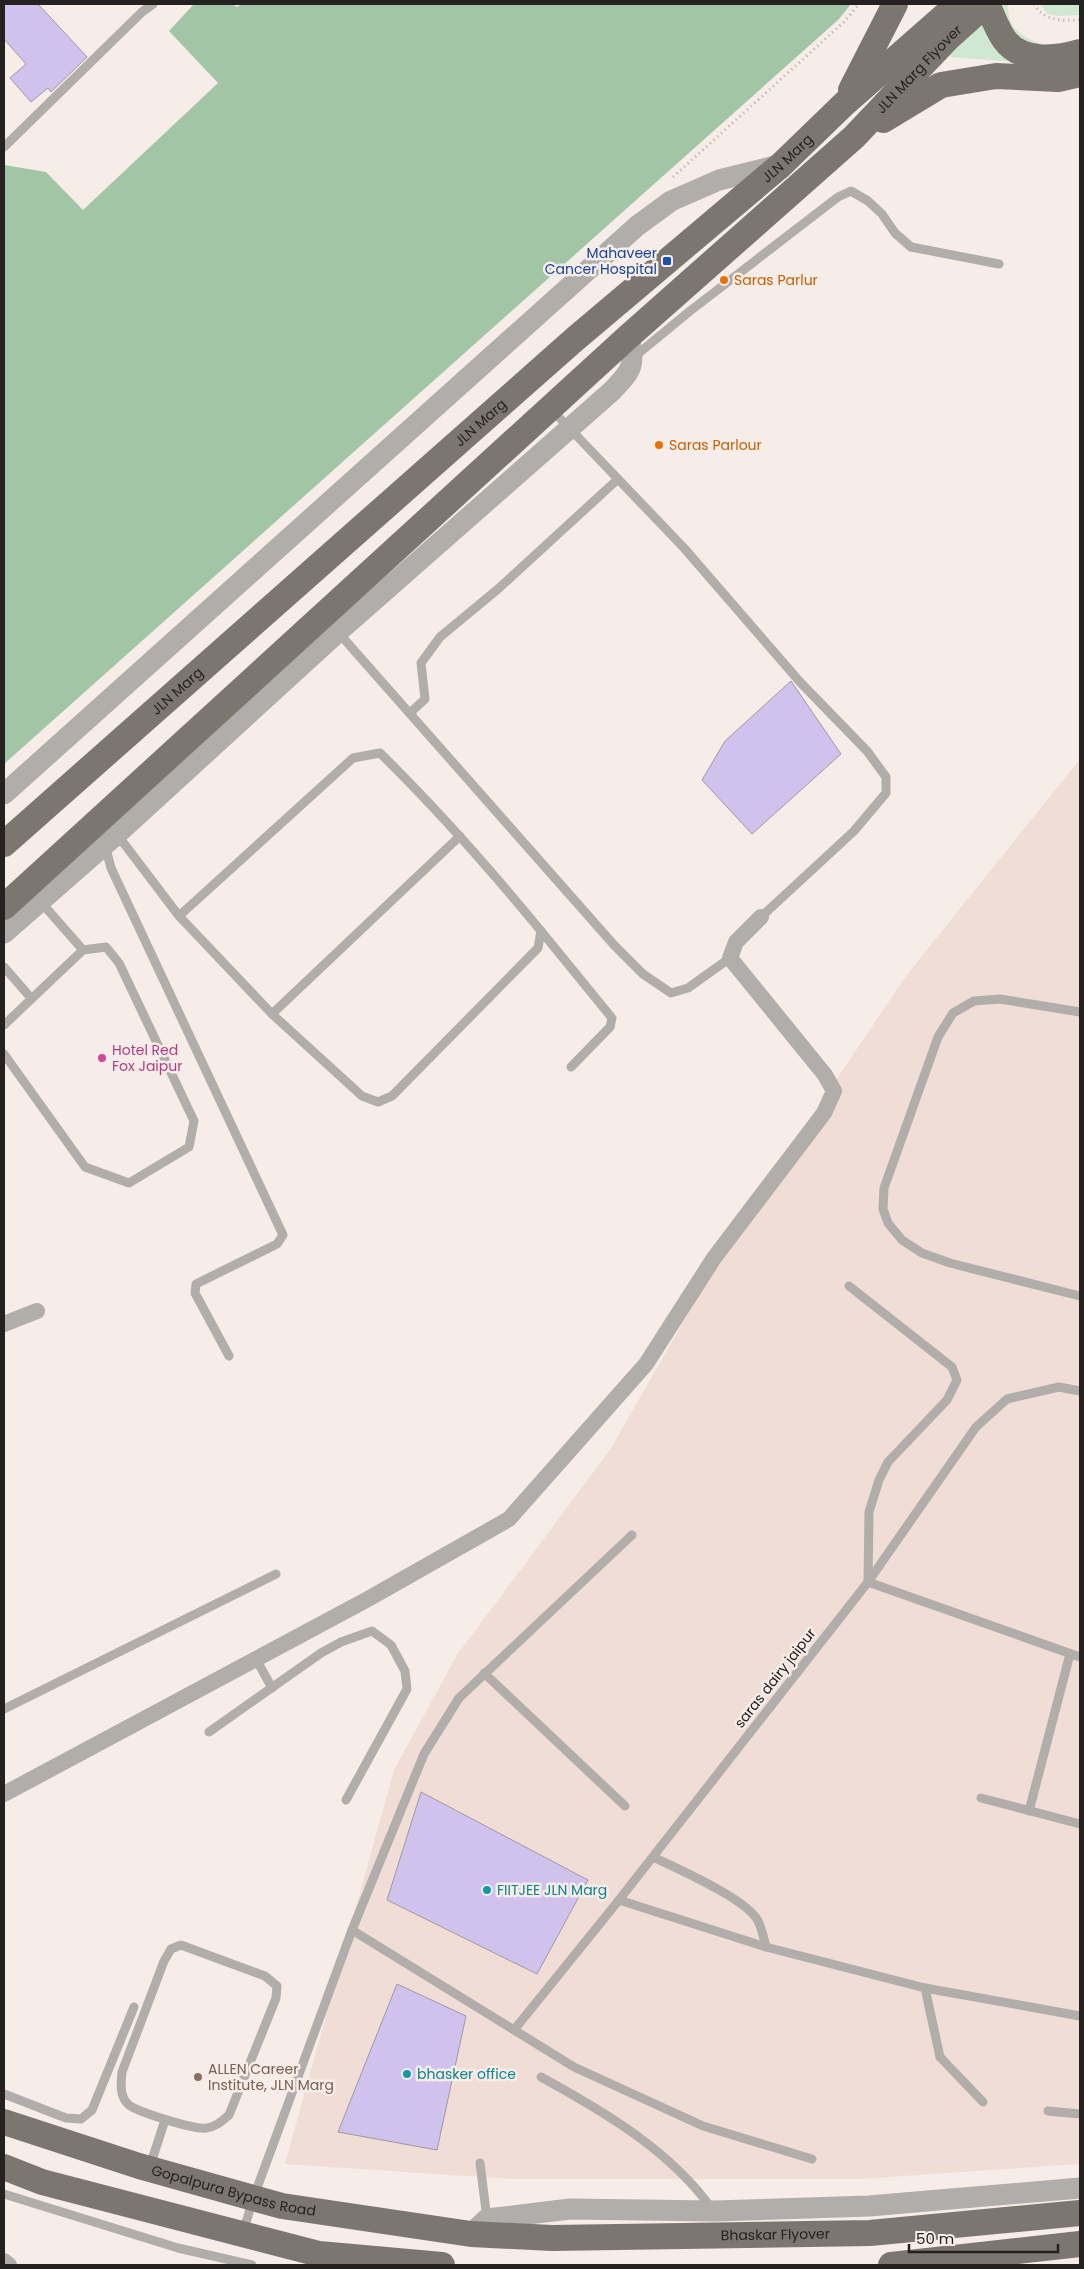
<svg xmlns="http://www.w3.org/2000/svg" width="1084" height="2269" font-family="Poppins,sans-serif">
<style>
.built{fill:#efddd6}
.green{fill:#cfe8d1}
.forest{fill:#a2c6a5}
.building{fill:#d0c2ed;stroke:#9d9aa2}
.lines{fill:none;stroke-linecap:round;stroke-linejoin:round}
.path{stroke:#b1aaa7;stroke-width:3;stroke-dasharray:1 4;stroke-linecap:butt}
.service{stroke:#b0adaa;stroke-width:9}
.minor{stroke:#b0adaa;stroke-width:16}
.tertiary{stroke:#b0adaa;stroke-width:21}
.primary{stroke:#7c7671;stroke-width:26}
.transit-dot{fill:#1a4fb4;stroke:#f6ece8;stroke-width:2}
.food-dot{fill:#e8710a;stroke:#f6ece8;stroke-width:2}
.hotel-dot{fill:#d1479c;stroke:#f6ece8;stroke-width:2}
.culture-dot{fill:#0f9aa8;stroke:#f6ece8;stroke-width:2}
.education-dot{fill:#8d6e63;stroke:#f6ece8;stroke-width:2}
.labels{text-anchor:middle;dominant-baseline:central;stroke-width:5;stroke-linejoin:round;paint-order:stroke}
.street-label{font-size:14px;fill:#242120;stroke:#f6ece8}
.transit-label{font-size:14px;fill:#164399;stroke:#f6ece8;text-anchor:end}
.food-label{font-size:14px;fill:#c56008;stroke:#f6ece8;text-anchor:start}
.hotel-label{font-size:14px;fill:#b23c85;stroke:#f6ece8;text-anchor:start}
.culture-label{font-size:14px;fill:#0d838f;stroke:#f6ece8;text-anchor:start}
.education-label{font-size:14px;fill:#785e54;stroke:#f6ece8;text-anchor:start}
</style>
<rect width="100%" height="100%" fill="#f6ece8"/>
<path class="built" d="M1080,759V2164L859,2179H510L285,2164L394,1770L457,1655L610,1450L740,1223L906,976Z"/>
<g class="green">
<path d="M1001,4H1008C1007,29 1021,36 1043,45L1028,63L951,57L946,53Z"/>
<path d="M1040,4H1080V15L1059,16L1048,14Z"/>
</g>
<path class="forest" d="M194,4H232L237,7L242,4H851L839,19L4,764V165L46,172L83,210L218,83L169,31Z"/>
<g class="building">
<path d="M4,4H38L87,57L51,92L48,88L31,102L10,78L26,64L4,39Z"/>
<path d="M791,681L841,754L752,834L702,780L725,741Z"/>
<path d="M421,1792L588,1880L537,1974L387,1900Z"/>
<path d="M397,1984L466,2016L437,2150L338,2132Z"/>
</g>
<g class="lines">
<g class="path">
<path d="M1034,4C1044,21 1062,21 1080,20"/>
<path d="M673,177L844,22L859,4"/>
</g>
<g class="service">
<path d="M4,147L142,12L153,4"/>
<path d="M634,357L690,311L838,197L851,191L868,201L882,214L895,233L911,247L999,264"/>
<path d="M552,410L684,548L800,682L867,751L886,777V793L854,831L761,917"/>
<path d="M337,631L614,945L643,974L671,993L688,988L730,958"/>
<path d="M410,713L425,699L421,663L440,637L498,589L618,479"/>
<path d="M116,833L179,916L272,1014L362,1096L378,1102L392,1096L538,948L541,931C490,869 437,809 380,753L353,758L179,916"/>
<path d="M105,845L111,868L283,1235L277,1244L196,1284L195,1293L229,1356"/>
<path d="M40,901L83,950"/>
<path d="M541,931L612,1018L610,1027L571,1067"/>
<path d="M4,967L31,998"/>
<path d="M1080,1012L1000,999L974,1001L953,1013L938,1037L884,1188L883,1209L888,1223L902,1240L922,1253L950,1263L1080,1296"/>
<path d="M272,1014L460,836"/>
<path d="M4,1025L83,950L106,947L119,963L194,1121L189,1147L129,1183L85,1167L4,1054"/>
<path d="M849,1286L952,1367L957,1380L947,1400L888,1462L879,1480L869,1512L868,1582L1080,1657"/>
<path d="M632,1535L459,1698L424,1754L352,1930L574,2067L703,2126L812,2159"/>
<path d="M256,1659L272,1688"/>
<path d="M484,1673L625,1806"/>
<path d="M4,1709L276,1574"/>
<path d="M209,1732L321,1653L341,1642L372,1631L391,1645L405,1671L407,1689L346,1800"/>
<path d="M981,1798L1080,1824"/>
<path d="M1029,1811L1070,1654"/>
<path d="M653,1857C676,1868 747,1899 758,1921C762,1929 764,1939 766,1947"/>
<path d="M619,1900L766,1947L925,1988L1080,2016"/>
<path d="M181,1945L265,1976L277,1986L276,1998L229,2115C222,2121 216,2127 206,2128C195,2130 138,2112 129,2105C119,2097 121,2082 122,2072L164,1961L171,1949Z"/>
<path d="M925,1988L940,2057L983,2102"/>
<path d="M514,2030L619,1900L868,1582L976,1427L1007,1399L1059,1387L1080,1391"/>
<path d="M541,2077C603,2111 670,2150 712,2209"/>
<path d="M4,2094L66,2118L81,2119L92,2110L134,2007"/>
<path d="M1048,2111L1080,2114"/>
<path d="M480,2163L487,2219"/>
<path d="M150,2166L165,2120"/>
<path d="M4,2194L178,2248L252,2265"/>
<path d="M243,2233L253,2199L352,1930"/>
</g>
<g class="minor">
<path d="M4,1324L37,1311"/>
<path d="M4,1794L368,1599L509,1519L646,1364L714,1258L824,1113L834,1091L825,1075L730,958L736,942L761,917"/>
<path d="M4,2261L9,2265"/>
</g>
<g class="tertiary">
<path d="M4,794L637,226L671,201L719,180L779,165"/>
<path d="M4,933L117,834L338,632L612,391C633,369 635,366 629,336"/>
<path d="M471,2234L487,2219L570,2209L714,2211L869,2206L1080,2188"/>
</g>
<g class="primary">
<path d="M987,4C992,15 997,29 1004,39C1021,63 1056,59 1080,52"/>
<path d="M851,90L895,4"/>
<path d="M883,120L941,85L996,76L1058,79L1080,74"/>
<path id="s1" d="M4,844L575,339L781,165L844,104L958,4"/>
<path id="s2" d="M4,907L629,336L854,137L948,38L986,4"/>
<path id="s3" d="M4,2122L139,2166L282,2206L471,2234L552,2238L870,2233L1080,2213"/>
<path d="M4,2167L42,2182L319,2254L442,2265"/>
<path d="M891,2265L1080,2244"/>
</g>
</g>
<rect class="transit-dot" x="662" y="256" width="10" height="10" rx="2.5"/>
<g class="food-dot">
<circle cx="724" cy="280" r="5"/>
<circle cx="659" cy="445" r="5"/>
</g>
<circle class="hotel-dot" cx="102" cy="1058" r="5"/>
<g class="culture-dot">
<circle cx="487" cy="1890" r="5"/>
<circle cx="407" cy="2074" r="5"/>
</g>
<circle class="education-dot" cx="198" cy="2077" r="5"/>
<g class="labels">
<g class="street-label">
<text stroke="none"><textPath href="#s2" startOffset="1241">JLN Marg Flyover</textPath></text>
<text stroke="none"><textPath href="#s1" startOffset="1041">JLN Marg</textPath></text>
<text stroke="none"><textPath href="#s1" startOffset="636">JLN Marg</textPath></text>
<text stroke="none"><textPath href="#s1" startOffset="231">JLN Marg</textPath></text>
<text transform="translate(775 1678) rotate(-52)">saras dairy jaipur</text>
<text stroke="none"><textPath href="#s3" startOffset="240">Gopalpura Bypass Road</textPath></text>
<text stroke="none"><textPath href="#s3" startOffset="786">Bhaskar Flyover</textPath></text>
</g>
<g class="transit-label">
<text x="657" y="253">Mahaveer<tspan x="657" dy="16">Cancer Hospital</tspan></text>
</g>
<g class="food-label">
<text x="734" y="280">Saras Parlur</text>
<text x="669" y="445">Saras Parlour</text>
</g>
<g class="hotel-label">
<text x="112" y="1050">Hotel Red<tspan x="112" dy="16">Fox Jaipur</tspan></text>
</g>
<g class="culture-label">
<text x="497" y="1890">FIITJEE JLN Marg</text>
<text x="417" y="2074">bhasker office</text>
</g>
<g class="education-label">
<text x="208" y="2069">ALLEN Career<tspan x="208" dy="16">Institute, JLN Marg</tspan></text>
</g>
</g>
<rect width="1084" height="2269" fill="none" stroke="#242120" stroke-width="10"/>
<path d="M909 2244v8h149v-8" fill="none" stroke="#242120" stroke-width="2.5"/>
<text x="916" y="2244" font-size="15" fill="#242120" stroke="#f6ece8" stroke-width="4" paint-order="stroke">50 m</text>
</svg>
